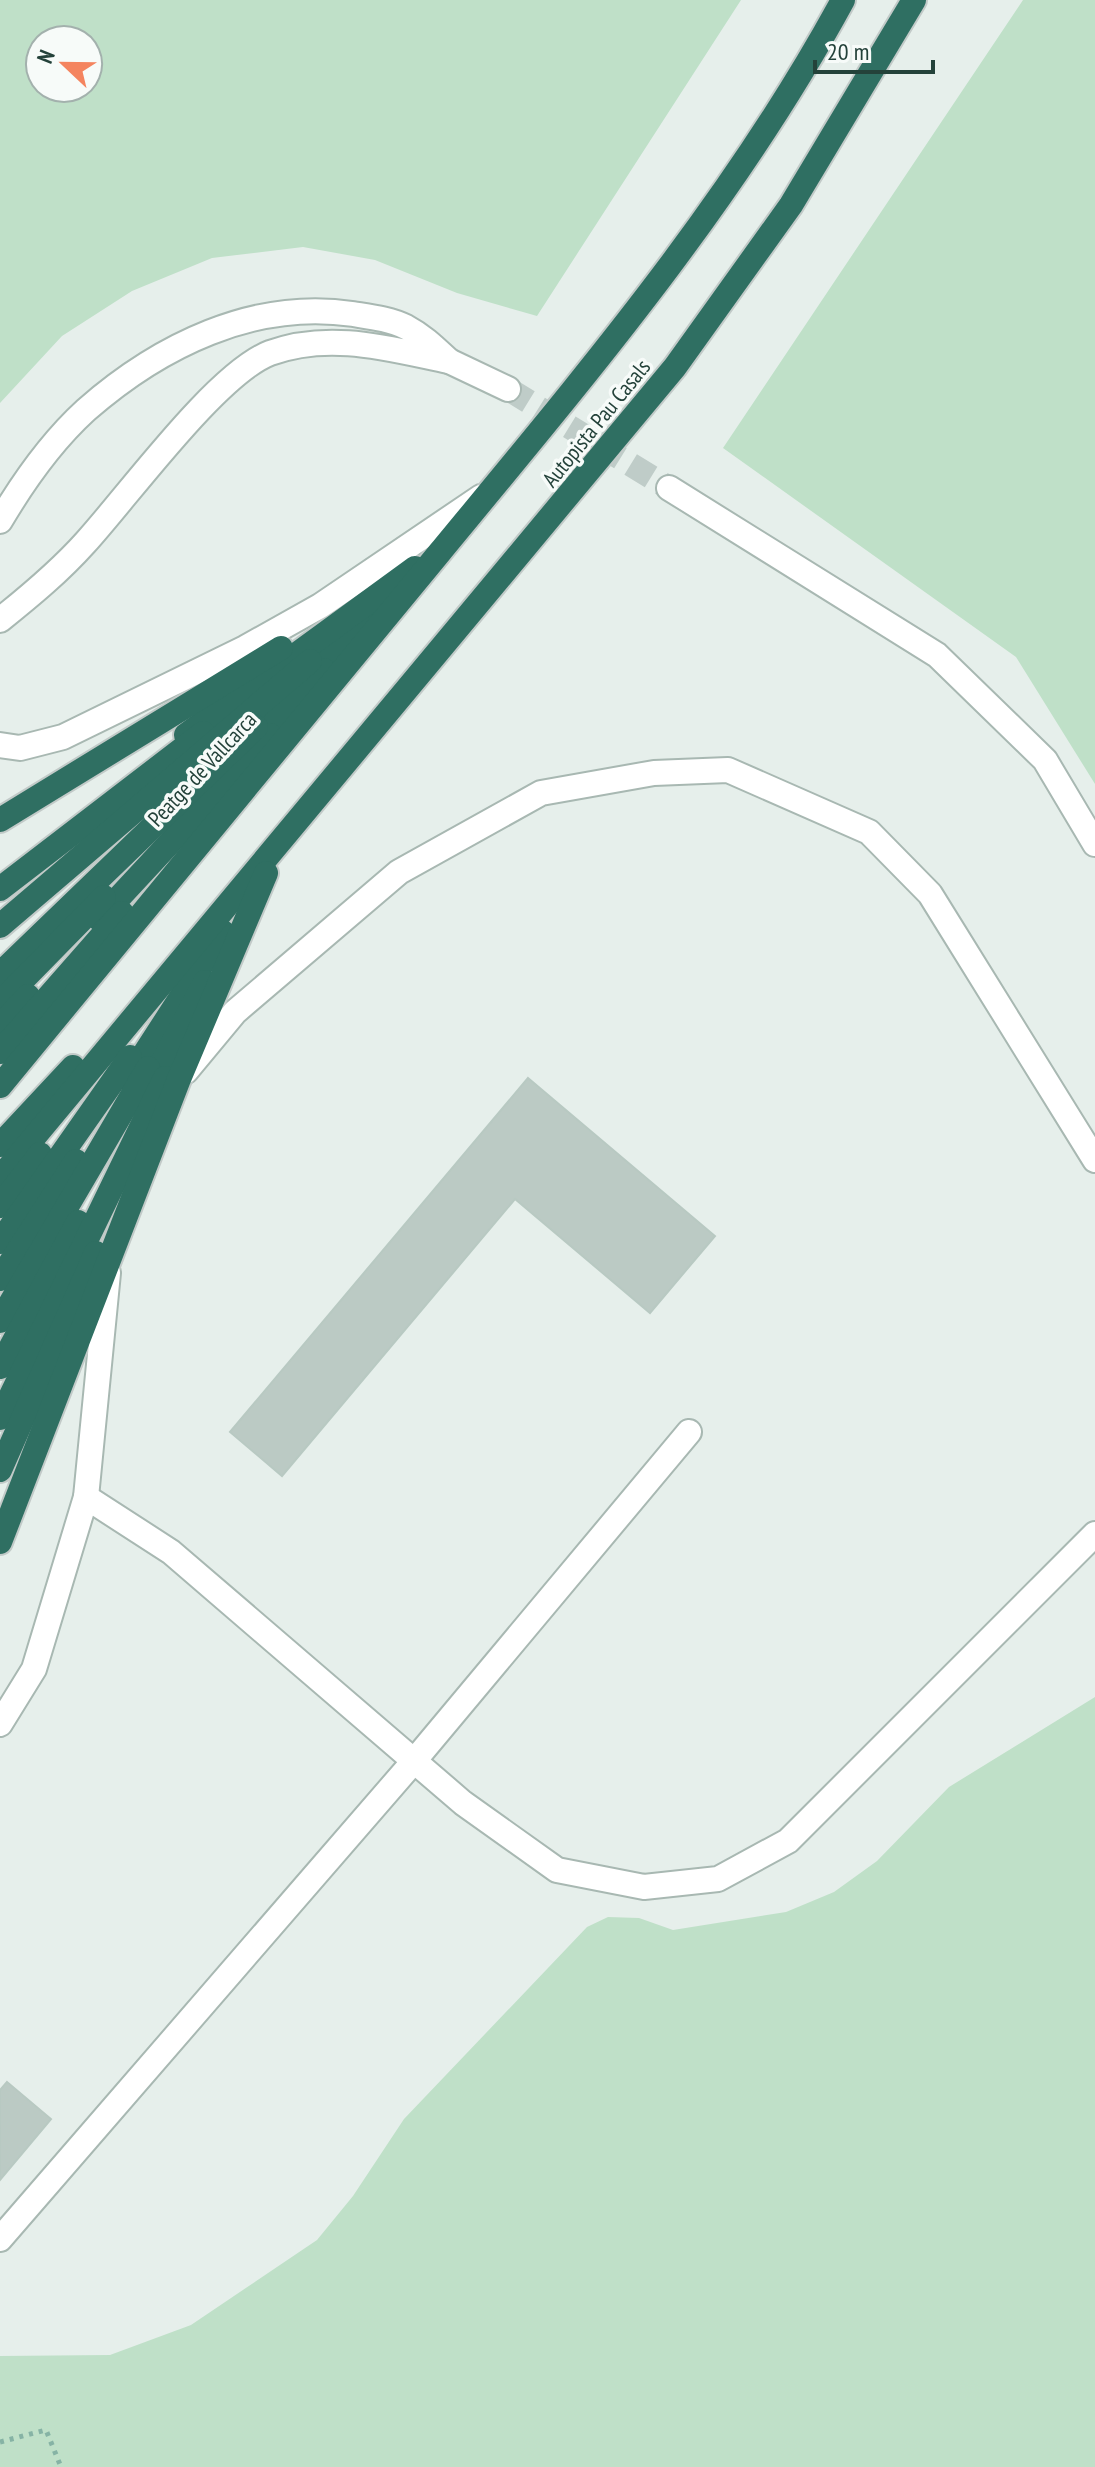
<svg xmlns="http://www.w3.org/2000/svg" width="1095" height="2467" font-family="'PT Sans Narrow',sans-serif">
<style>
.green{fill:#bfe0c8;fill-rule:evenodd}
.building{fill:#bbcac4;stroke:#b8c9c2;stroke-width:2}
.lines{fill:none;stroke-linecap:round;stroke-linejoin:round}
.minor-tunnel{stroke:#bfccc8;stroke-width:24;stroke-dasharray:24 12;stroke-linecap:butt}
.minor-casing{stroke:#a8b8b2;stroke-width:28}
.highway-casing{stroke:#c2cac8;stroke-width:28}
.path{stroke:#86b3a5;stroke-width:5;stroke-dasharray:4 6;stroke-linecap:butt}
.minor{stroke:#fff;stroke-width:24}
.highway{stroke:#2f6f62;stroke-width:24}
.labels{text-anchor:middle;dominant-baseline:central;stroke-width:7;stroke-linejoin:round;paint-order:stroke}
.street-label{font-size:22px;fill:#24423a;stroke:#f7fbf9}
</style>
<rect width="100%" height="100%" fill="#e6efeb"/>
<g class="green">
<path d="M0,0H741L537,316L457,293L375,260L303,247L212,258L132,291L62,336L0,403ZM40,40H88V88H40Z"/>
<path d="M1023,0H1095V784L1016,657L723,448Z"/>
<path d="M1095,1697V2467H0V2356L110,2355L191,2325L317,2240L353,2196L404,2119L587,1927L608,1917L639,1918L673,1930L786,1912L834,1892L877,1861L949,1787Z"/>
</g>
<g class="building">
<path d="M528,1078L715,1236L650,1313L515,1199L282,1476L230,1432Z"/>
<path d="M7,2082L51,2119L0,2180V2090Z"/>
</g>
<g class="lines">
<path class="minor-tunnel" d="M508,389L669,488"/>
<defs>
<g id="minor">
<path d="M449,361L508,389"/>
<path d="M669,488L937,655L1045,760L1095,844"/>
<path d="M0,521C23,482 52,441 86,410C159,346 254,299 353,314C372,317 390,319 406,327C423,336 436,349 449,361C390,349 330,331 270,353C216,374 128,496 85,543C59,572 30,596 0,620"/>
<path d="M0,745L20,748L63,737L245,648L320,606L481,497"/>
<path d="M186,1071L235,1012L399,872L541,793L654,773L728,770L869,832L930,894L1095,1160"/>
<path d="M86,1497L171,1552L463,1803L557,1870L644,1887L718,1879L788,1841L1095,1534"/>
<path d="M0,1724L34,1669L86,1497L108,1273"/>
<path d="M0,2239L414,1761L689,1432"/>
</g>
<g id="highway">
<path d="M302,676L379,606"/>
<path d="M186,735L415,568"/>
<path d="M255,741L324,670"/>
<path d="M0,820L281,648"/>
<path d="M0,889L203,733"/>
<path d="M99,919L270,735"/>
<path d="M0,926L310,661"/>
<path d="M0,974L256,727"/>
<path d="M1,1002L104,897"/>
<path d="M0,1026L28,996"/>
<path d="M0,1052L122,913"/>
<path d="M128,1079L223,932"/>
<path d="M0,1086C147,908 293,730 440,552C585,376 734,201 843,0"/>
<path d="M148,1090L205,982"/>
<path d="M0,1145L73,1067"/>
<path d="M0,1178L675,367L791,205L914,0"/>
<path d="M0,1206L40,1154"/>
<path d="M0,1242L130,1057"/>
<path d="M0,1279L76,1161"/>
<path d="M0,1321L148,1068"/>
<path d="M0,1367L78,1222"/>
<path d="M0,1418L165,1078"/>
<path d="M0,1470L96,1253"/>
<path d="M0,1542L179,1079L266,873"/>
</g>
</defs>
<use href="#minor" class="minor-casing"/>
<use href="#highway" class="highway-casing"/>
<path class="path" d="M0,2442L46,2430L61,2467"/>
<use href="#minor" class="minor"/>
<use href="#highway" class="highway"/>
</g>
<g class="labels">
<g class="street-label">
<text transform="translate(596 423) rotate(-51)">Autopista Pau Casals</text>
<text transform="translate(202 769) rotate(-47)">Peatge de Vallcarca</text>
</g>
</g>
<g transform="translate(64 64) rotate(292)"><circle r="38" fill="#f7fbf9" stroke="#a3b1ad" stroke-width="2"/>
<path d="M0-6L14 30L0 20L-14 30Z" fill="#f4845f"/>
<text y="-12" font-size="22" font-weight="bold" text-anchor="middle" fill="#24423a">N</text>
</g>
<path d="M815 60v12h118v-12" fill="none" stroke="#24423a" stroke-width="4"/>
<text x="827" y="60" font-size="24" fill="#24423a" stroke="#f7fbf9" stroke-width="6" paint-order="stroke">20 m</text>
</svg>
